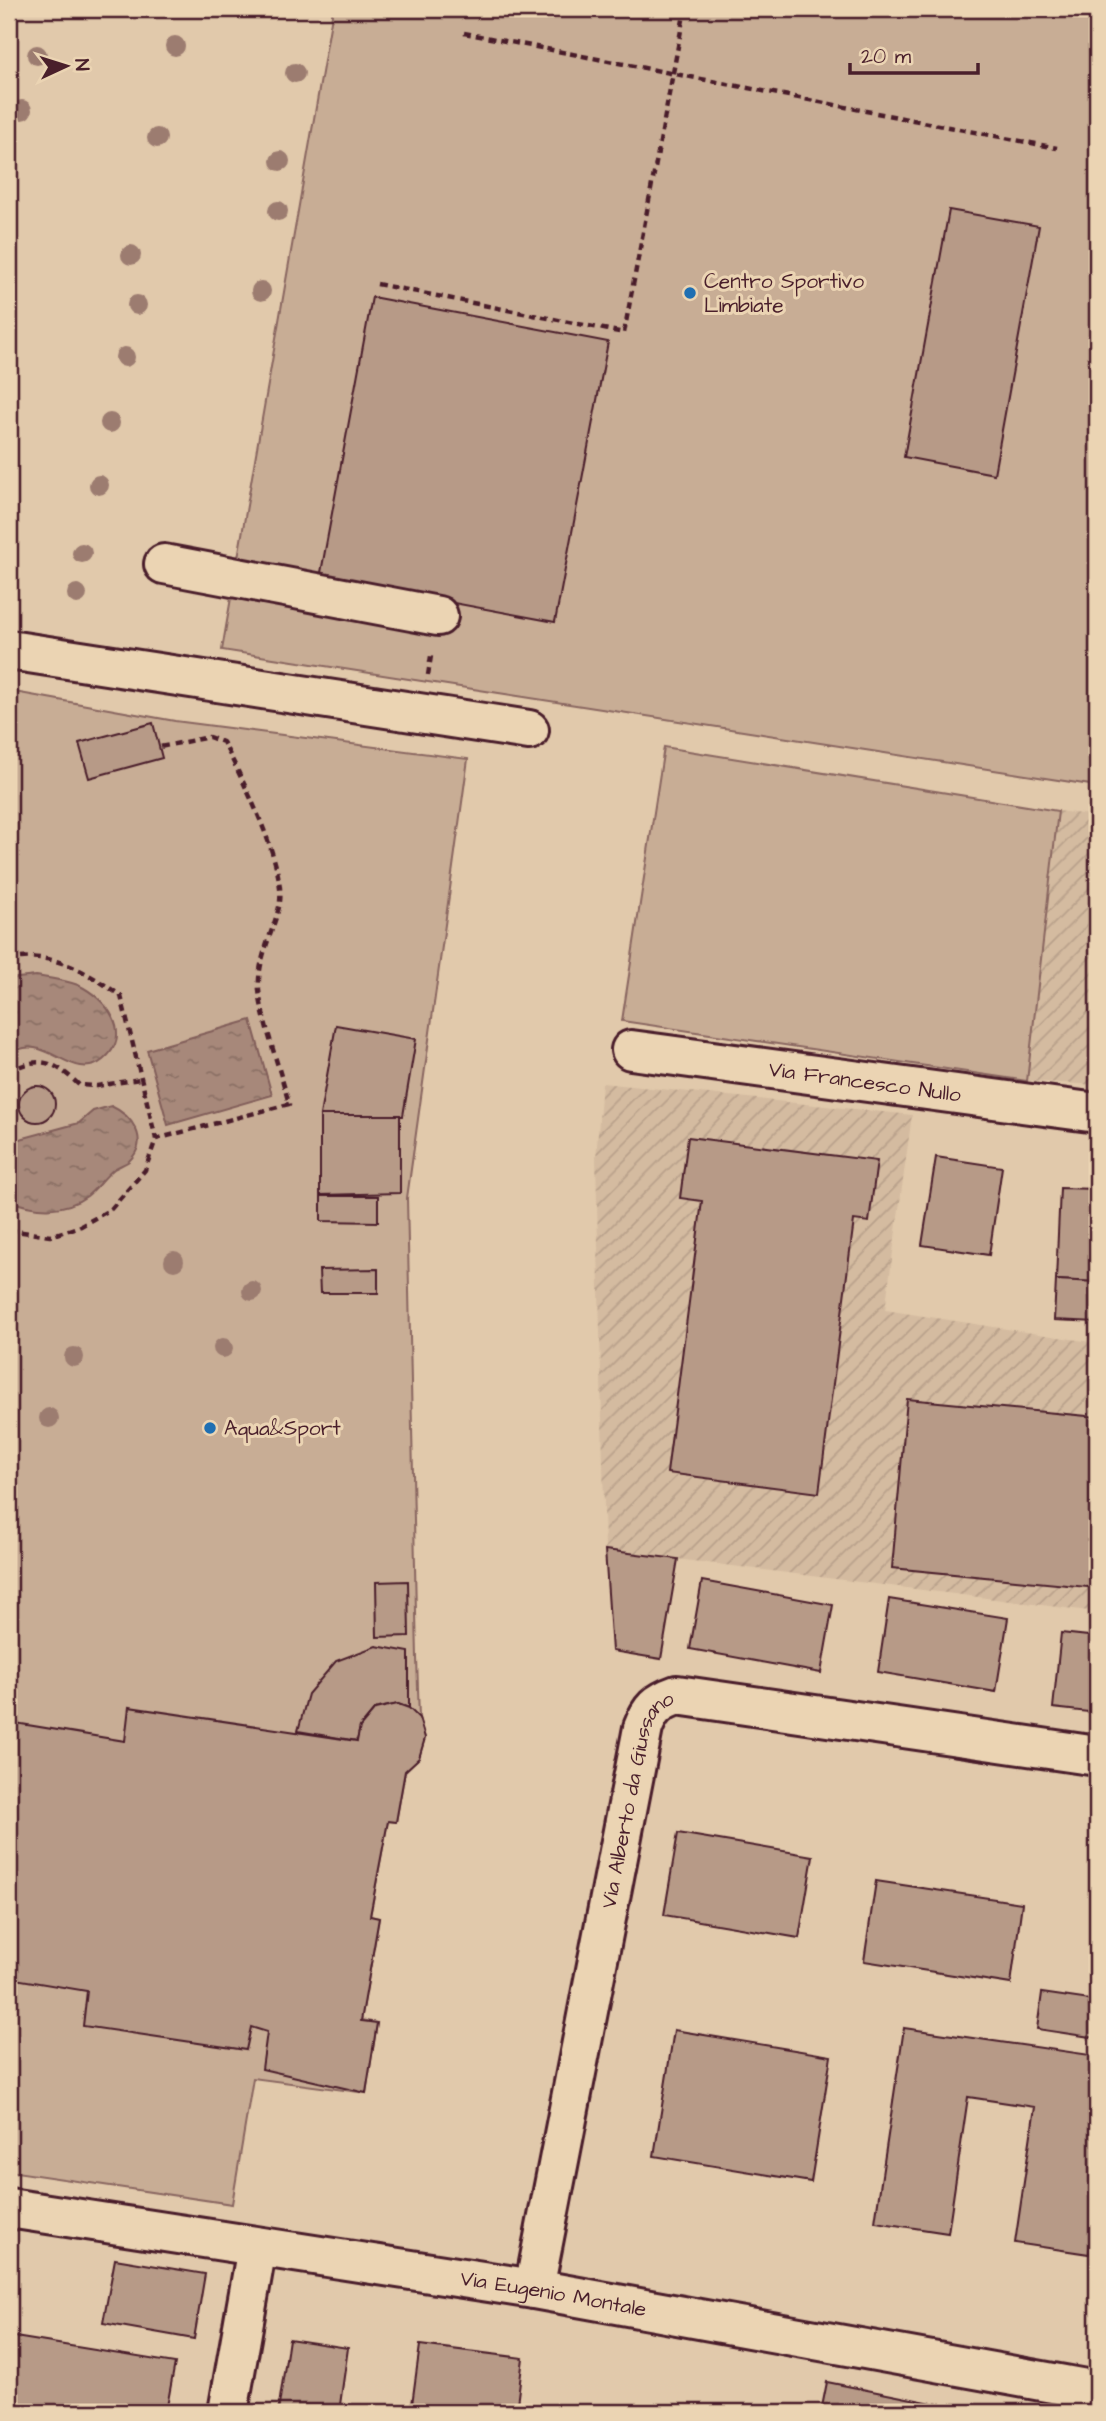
<svg xmlns="http://www.w3.org/2000/svg" width="1106" height="2421" font-family="'Architects Daughter',sans-serif">
<style>
.industrial{fill:url(#industrial-furrows)}
.green{fill:#c8ad95;stroke:#896660;stroke-width:2}
.water{fill:url(#water-ripples);stroke:#825e5a;stroke-width:2}
.building{fill:#b79a87;stroke:#4a1f2b;stroke-width:2}
.lines{fill:none;stroke-linecap:round;stroke-linejoin:round}
.minor-casing{stroke:#4a1f2b;stroke-width:44}
.path{stroke:#4a1f2b;stroke-width:4.5;stroke-dasharray:7 5;stroke-linecap:butt}
.minor{stroke:#ebd4b3;stroke-width:38}
.tree{fill:#9c7b70}
.poi-dot{fill:#1f6fb2;stroke:#ebd4b3;stroke-width:2.5}
.labels{text-anchor:middle;dominant-baseline:central;stroke-width:6;stroke-linejoin:round;paint-order:stroke}
.poi-label{font-size:21px;fill:#4a1f2b;stroke:#ebd4b3;text-anchor:start}
.street-label{font-size:21px;fill:#4a1f2b;stroke:#ebd4b3}
</style>
<defs>
<pattern id="industrial-furrows" width="10" height="10" patternUnits="userSpaceOnUse" patternTransform="scale(1.75)"><rect width="10" height="10" fill="#d4bba0"/><path d="M-1 1l2-2M0 10L10 0M9 11l2-2" fill="none" stroke="#b8a08a"/></pattern>
<pattern id="water-ripples" width="26" height="14" patternUnits="userSpaceOnUse" patternTransform="scale(1.75)"><rect width="26" height="14" fill="#a7887a"/><path d="M2 4q2-2 4 0t4 0M15 11q2-2 4 0t4 0" fill="none" stroke="#8a6f64"/></pattern>
</defs>
<rect width="100%" height="100%" fill="#e1c9ab"/>
<filter id="ink" filterUnits="userSpaceOnUse"><feTurbulence type="fractalNoise" baseFrequency=".0143" numOctaves="2"/><feDisplacementMap in="SourceGraphic" scale="14" xChannelSelector="R" yChannelSelector="G"/><feConvolveMatrix kernelMatrix="1 2 1 2 8 2 1 2 1" color-interpolation-filters="sRGB"/></filter>
<g filter="url(#ink)">
<g class="industrial">
<path d="M1058,811L1097,816V1085L1027,1081Z"/>
<path d="M602,1083L912,1115L885,1310L1097,1343V1612L605,1550L596,1158Z"/>
</g>
<g class="green">
<path d="M333,9H1097V786L222,650Z"/>
<path d="M9,691L175,721L468,759L407,1198L417,1658L419,1718L425,1738L419,1758L405,1771L396,1822L388,1821L370,1916L379,1918L361,2020L377,2023L366,2093L253,2078L232,2204L9,2171Z"/>
<path d="M664,747L1058,811L1027,1081L622,1021Z"/>
</g>
<g class="water">
<path d="M36,976C49,978 65,980 78,985C106,998 135,1034 103,1060C72,1085 44,1028 9,1055V979Z"/>
<path d="M251,1020L272,1095L168,1125L147,1050Z"/>
<path d="M111,1106C131,1115 151,1140 129,1161C125,1164 119,1166 114,1169C104,1177 97,1188 87,1196C64,1213 34,1211 9,1200V1142L79,1123L93,1111Z"/>
</g>
<g class="building">
<path d="M949,210L1039,226L994,474L904,457Z"/>
<path d="M372,297L608,342L555,622L320,578Z"/>
<path d="M153,723L162,758L89,778L79,743Z"/>
<path d="M336,1025L416,1039L403,1116L320,1115Z"/>
<circle cx="37" cy="1104" r="18"/>
<path d="M320,1115H400V1193L320,1195Z"/>
<path d="M688,1137L877,1161L869,1222L854,1220L819,1493L667,1473L702,1201L680,1198Z"/>
<path d="M936,1157L1002,1167L989,1255L922,1245Z"/>
<path d="M1060,1188L1097,1189L1093,1282L1056,1280Z"/>
<path d="M321,1196H378V1222L321,1221Z"/>
<path d="M378,1269V1293H320L319,1270Z"/>
<path d="M1056,1280L1097,1282V1322L1054,1320Z"/>
<path d="M907,1399L1097,1417V1588L892,1568Z"/>
<path d="M605,1550L678,1559L661,1659L612,1651Z"/>
<path d="M408,1581L409,1636L377,1637L376,1582Z"/>
<path d="M702,1581L833,1605L821,1673L690,1649Z"/>
<path d="M889,1599L1008,1618L996,1692L878,1672Z"/>
<path d="M1061,1633L1097,1637V1713L1053,1708Z"/>
<path d="M376,1646L409,1652V1708L398,1704L375,1709L360,1727L357,1741L298,1731L308,1694L336,1661Z"/>
<path d="M398,1704L409,1708L419,1718L425,1738L419,1758L405,1771L396,1822L388,1821L370,1916L379,1918L361,2021L377,2023L366,2093L262,2069L267,2032L251,2027L246,2050L83,2026L87,1991L9,1978V1722L125,1741L129,1707L357,1741L360,1727L375,1709Z"/>
<path d="M678,1833L813,1856L799,1938L664,1915Z"/>
<path d="M1097,1871V1922L1090,1921Z"/>
<path d="M876,1881L1022,1903L1011,1984L864,1961Z"/>
<path d="M1042,1993L1097,2001V2038L1037,2029Z"/>
<path d="M904,2028L1097,2056V2199L1089,2254L1015,2243L1035,2107L968,2097L948,2233L875,2222Z"/>
<path d="M674,2030L831,2056L811,2182L654,2156Z"/>
<path d="M115,2259L205,2274L194,2339L103,2323Z"/>
<path d="M9,2336L175,2363L166,2412H41L9,2407Z"/>
<path d="M289,2339L348,2348L339,2412H278Z"/>
<path d="M420,2345L523,2358L516,2412H411Z"/>
<path d="M827,2382L937,2404L935,2412H821Z"/>
<path d="M996,2407L1021,2412H995Z"/>
</g>
<g class="lines">
<defs>
<g id="minor">
<path d="M164,564L438,616"/>
<path d="M9,650L529,730"/>
<path id="s1" d="M631,1050L1097,1113"/>
<path id="s2" d="M9,2208L534,2289L1097,2391"/>
<path id="s3" d="M534,2289L643,1728C650,1709 657,1702 677,1695L1097,1756"/>
<path d="M228,2412L257,2247"/>
</g>
</defs>
<use href="#minor" class="minor-casing"/>
<g class="path">
<path d="M464,33L1057,148"/>
<path d="M377,284L624,333L685,9"/>
<path d="M428,675L431,656"/>
<path d="M9,960C52,950 87,972 121,996L156,1139"/>
<path d="M9,1072C40,1054 55,1062 79,1085L97,1086L140,1079"/>
<path d="M9,1230L50,1236L81,1226L111,1209L145,1170L156,1139L289,1104C281,1072 262,1021 259,990C257,960 272,935 279,907C289,870 241,776 223,742L209,737L160,747"/>
</g>
<use href="#minor" class="minor"/>
</g>
<g class="tree">
<circle cx="175" cy="46" r="10"/>
<circle cx="37" cy="55" r="10"/>
<circle cx="295" cy="73" r="10"/>
<circle cx="22" cy="110" r="10"/>
<circle cx="157" cy="138" r="10"/>
<circle cx="280" cy="161" r="10"/>
<circle cx="278" cy="211" r="10"/>
<circle cx="131" cy="255" r="10"/>
<circle cx="261" cy="291" r="10"/>
<circle cx="137" cy="305" r="10"/>
<circle cx="125" cy="357" r="10"/>
<circle cx="110" cy="423" r="10"/>
<circle cx="99" cy="485" r="10"/>
<circle cx="82" cy="553" r="10"/>
<circle cx="77" cy="594" r="10"/>
<circle cx="174" cy="1261" r="10"/>
<circle cx="252" cy="1291" r="10"/>
<circle cx="223" cy="1348" r="10"/>
<circle cx="74" cy="1357" r="10"/>
<circle cx="49" cy="1418" r="10"/>
</g>
</g>
<g class="poi-dot">
<circle cx="690" cy="293" r="7"/>
<circle cx="210" cy="1428" r="7"/>
</g>
<g class="labels">
<g class="poi-label">
<text x="704" y="281">Centro Sportivo<tspan x="704" dy="24">Limbiate</tspan></text>
<text x="224" y="1428">Aqua&amp;Sport</text>
</g>
<g class="street-label">
<text stroke="none"><textPath href="#s1" startOffset="236">Via Francesco Nullo</textPath></text>
<text stroke="none"><textPath href="#s3" startOffset="502">Via Alberto da Giussano</textPath></text>
<text stroke="none"><textPath href="#s2" startOffset="551">Via Eugenio Montale</textPath></text>
</g>
</g>
<rect width="1106" height="2421" fill="none" stroke="#ebd4b3" stroke-width="35"/>
<rect x="18" y="18" width="1071" height="2386" fill="none" stroke="#4a1f2b" stroke-width="2.5" filter="url(#ink)"/>
<g transform="translate(66 66) rotate(86)" stroke="#ebd4b3" stroke-width="5" paint-order="stroke">
<path d="M0-5L12 26L0 18L-12 26Z" fill="#4a1f2b"/>
<text y="-10" font-size="19" font-weight="bold" text-anchor="middle" fill="#4a1f2b">N</text>
</g>
<path d="M850 63v10h128v-10" fill="none" stroke="#4a1f2b" stroke-width="3.5"/>
<text x="861" y="63" font-size="21" fill="#4a1f2b" stroke="#ebd4b3" stroke-width="5" paint-order="stroke">20 m</text>
</svg>
